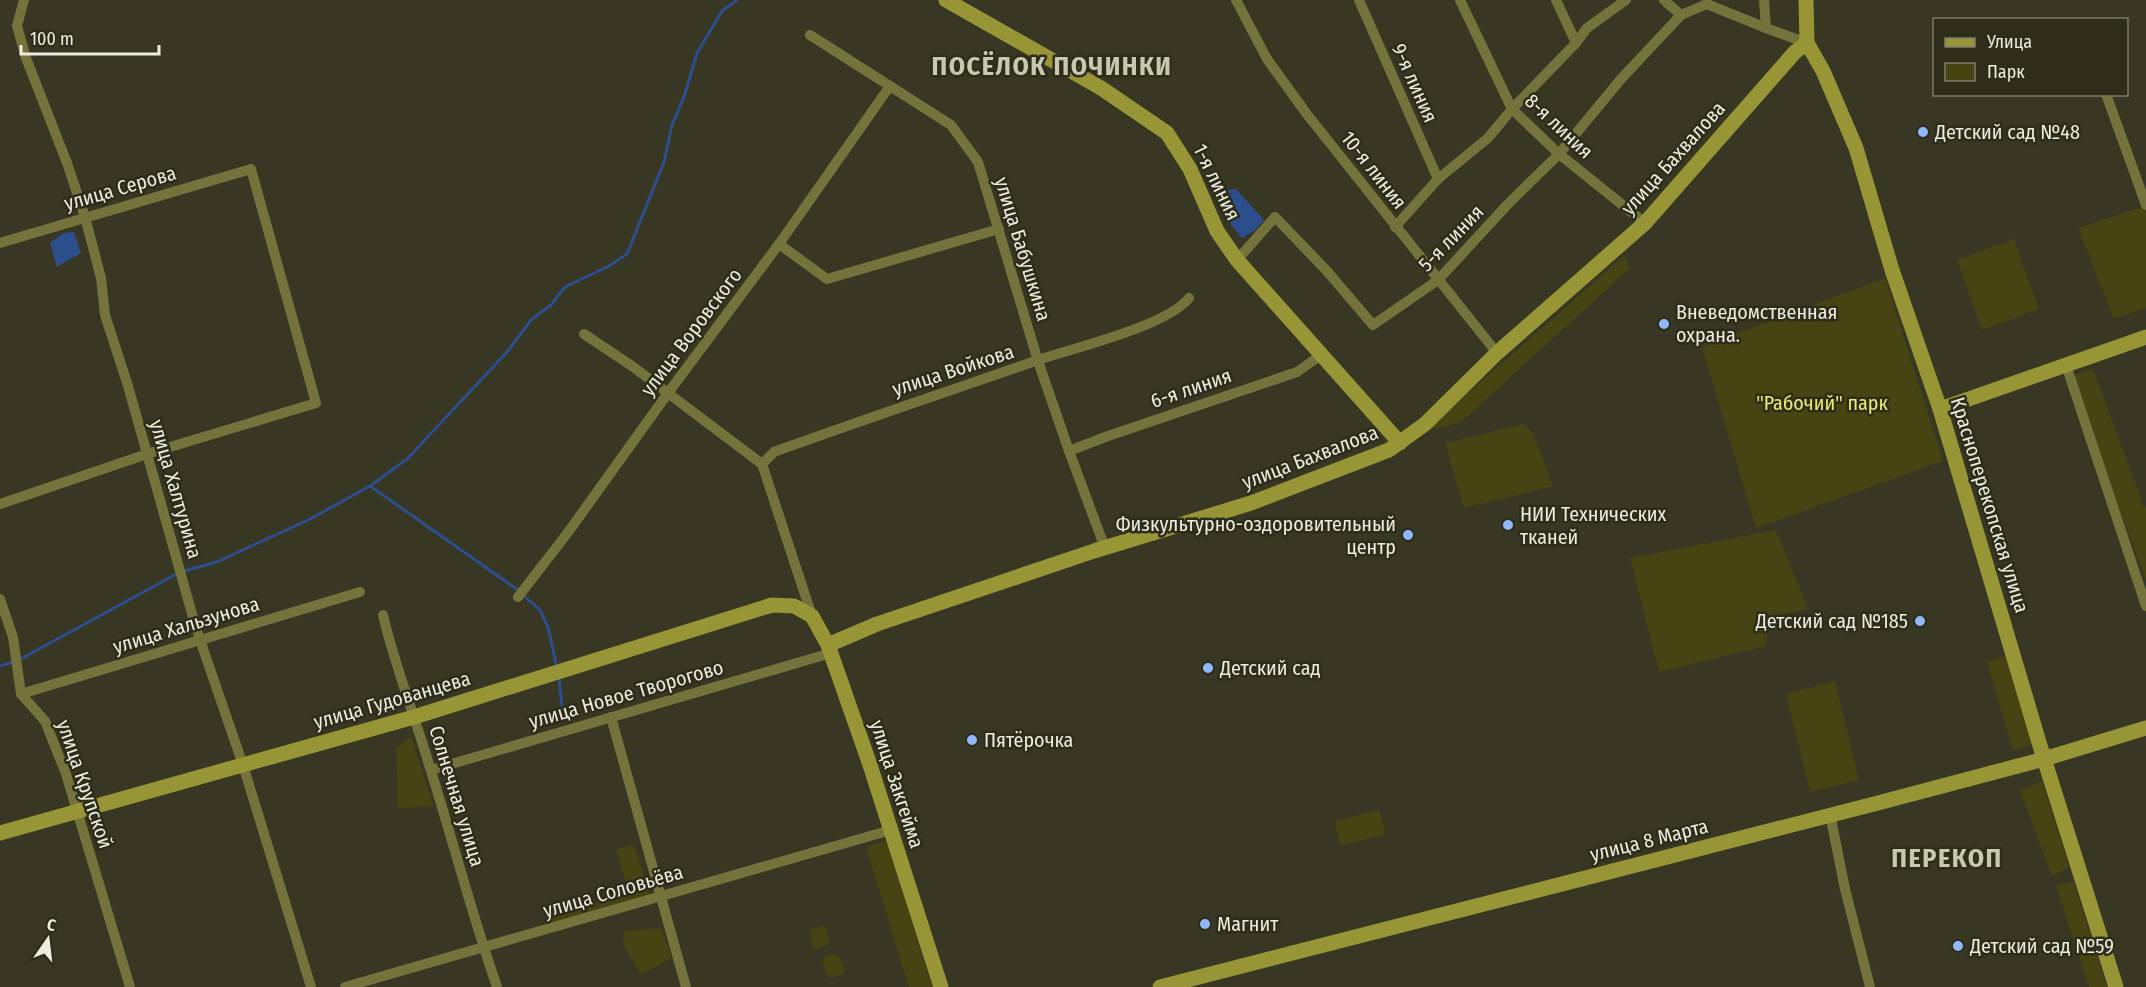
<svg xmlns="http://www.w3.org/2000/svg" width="2146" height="987" font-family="'Fira Sans Condensed',sans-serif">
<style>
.green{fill:#464412}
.water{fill:#2c4e8d}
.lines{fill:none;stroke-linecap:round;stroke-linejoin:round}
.stream{stroke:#2c4e8d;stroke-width:3}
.street{stroke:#74733b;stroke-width:10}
.secondary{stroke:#979535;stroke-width:15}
.poi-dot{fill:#91b8fd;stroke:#2d2d1a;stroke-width:2}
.labels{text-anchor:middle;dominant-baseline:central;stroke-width:5;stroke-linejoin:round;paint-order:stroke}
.street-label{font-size:20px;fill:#ecede0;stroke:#2d2d1a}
.poi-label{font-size:20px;fill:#ecede0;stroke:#2d2d1a;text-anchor:start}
.park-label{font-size:20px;fill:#ecea72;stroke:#2d2d1a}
.district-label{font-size:26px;font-weight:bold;letter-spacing:1.5px;fill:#c7c8b0;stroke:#2d2d1a}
</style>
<rect width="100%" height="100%" fill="#373724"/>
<g class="green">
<path d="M2144,206L2146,212V308L2114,319L2078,228Z"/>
<path d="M2014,239L2039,309L1982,330L1957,260Z"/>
<path d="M1624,256L1630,268L1460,423L1425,431Z"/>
<path d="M1885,278L1943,461L1756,528L1702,347Z"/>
<path d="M2093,369L2144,507L2146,506V580L2070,376Z"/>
<path d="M1524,424L1533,433L1553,486L1464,508L1445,443Z"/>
<path d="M1776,530L1808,609L1770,617L1766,646L1659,672L1630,558Z"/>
<path d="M2007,656L2033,744L2013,750L1987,662Z"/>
<path d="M1835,681L1859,780L1810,792L1786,694Z"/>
<path d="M411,737L434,806L398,808L396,748Z"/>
<path d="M2042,781L2069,867L2052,876L2020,790Z"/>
<path d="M1380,810L1386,835L1340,845L1334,821Z"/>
<path d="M887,841L932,987H909L866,847Z"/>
<path d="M634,845L650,894L550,923L548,917L629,894L616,849Z"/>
<path d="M2073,881L2107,987H2089L2056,886Z"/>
<path d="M825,925L830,944L814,949L809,930Z"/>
<path d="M661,928L672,958L641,975L624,946L623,931Z"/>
<path d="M835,953L839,956L845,970L843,974L832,978L827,976L822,960L823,957Z"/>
</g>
<g class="water">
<path d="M1236,189L1264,220L1254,231L1242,238L1232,226L1219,204L1223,191Z"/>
<path d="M74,232L81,253L57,267L50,243L63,233Z"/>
</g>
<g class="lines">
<g class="stream">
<path d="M370,486L518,590"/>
<path d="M523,595L540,610L548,627L557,668"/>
<path d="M19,660L180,572L217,562L310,519L370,486L407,459L507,352L531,320L551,305L565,287L609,266L627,254L664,162L672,125L685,94L697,53L722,11L737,0"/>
<path d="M0,666L13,662"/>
<path d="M559,677L563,717"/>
</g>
<g class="street">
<path d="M24,0L17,26L26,58L67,163L85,217L101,278L105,315L128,386L196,628L243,765L311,987"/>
<path d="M1236,0L1267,59L1306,113L1497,353"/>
<path d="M1359,0L1438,179"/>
<path d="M1460,0L1512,109L1559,154L1645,223"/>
<path d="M1556,0L1576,43"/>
<path d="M1664,0L1681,15L1707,4L1766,28"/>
<path d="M1764,0L1766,28L1807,43"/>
<path d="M810,35L951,125L978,162L1038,361L1069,451L1105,548"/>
<path d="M2106,94L2146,205"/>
<path d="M1395,227L1438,179L1488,138L1512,109L1576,43L1587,28L1626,0"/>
<path d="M0,243L251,169L316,403L147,454L0,504"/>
<path d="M779,244L827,279L999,229"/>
<path d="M1237,260L1275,217L1326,270L1373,325L1438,280L1508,204L1559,154L1621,79L1681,15"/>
<path d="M584,334L632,366L762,464L812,616"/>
<path d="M2066,365L2146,606"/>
<path d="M1069,451L1108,436L1297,372L1321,355"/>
<path d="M762,464L774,452C862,420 950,391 1038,360C1074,348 1167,326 1189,298"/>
<path d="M518,597L569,531L668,393L779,244L890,86"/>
<path d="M0,599L13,637L21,694L45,721L66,774L130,987"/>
<path d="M383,615C395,667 415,716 430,768C453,841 472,915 497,987"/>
<path d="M21,694L360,592"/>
<path d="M611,717L686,987"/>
<path d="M431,770L831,653"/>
<path d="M1830,814L1845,889L1870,987"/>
<path d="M345,987L891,830"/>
</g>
<g class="secondary">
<path d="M946,0L1101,88L1167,133L1190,169L1217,231L1237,260L1400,443"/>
<path d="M1806,0L1807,43L1823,71L1856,148L1892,270L1940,409L2041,749L2116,987"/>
<path d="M1940,409L2146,337"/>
<path d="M828,645L877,624L1094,551L1251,503L1389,450L1425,424L1497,353L1645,223L1795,52L1807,43"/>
<path d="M0,833L414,717L772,605L794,606L812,616L828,645L870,765L941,987"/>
<path d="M1160,987L1878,803L2044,759L2146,728"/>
</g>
</g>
<g class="poi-dot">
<circle cx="1923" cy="132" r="6"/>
<circle cx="1664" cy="324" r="6"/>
<circle cx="1508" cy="525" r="6"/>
<circle cx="1408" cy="535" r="6"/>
<circle cx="1920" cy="621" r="6"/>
<circle cx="1208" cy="668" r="6"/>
<circle cx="972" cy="740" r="6"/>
<circle cx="1205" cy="924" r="6"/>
<circle cx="1958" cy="946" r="6"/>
</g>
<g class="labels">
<g class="street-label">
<text transform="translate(1415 83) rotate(66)">9-я линия</text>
<text transform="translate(1559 126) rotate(43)">8-я линия</text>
<text transform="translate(1673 158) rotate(-48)">улица Бахвалова</text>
<text transform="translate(1374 170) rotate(52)">10-я линия</text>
<text transform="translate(1217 182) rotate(64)">1-я линия</text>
<text transform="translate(120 188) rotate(-16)">улица Серова</text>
<text transform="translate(1451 238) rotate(-46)">5-я линия</text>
<text transform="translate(1023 249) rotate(73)">улица Бабушкина</text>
<text transform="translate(691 332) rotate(-53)">улица Воровского</text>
<text transform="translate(953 370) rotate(-18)">улица Войкова</text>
<text transform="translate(1191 388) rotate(-19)">6-я линия</text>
<text transform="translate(1310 457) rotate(-21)">улица Бахвалова</text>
<text transform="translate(176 489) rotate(74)">улица Халтурина</text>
<text transform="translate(1990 505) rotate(73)">Красноперекопская улица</text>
<text transform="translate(186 625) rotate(-17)">улица Хальзунова</text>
<text transform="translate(626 694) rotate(-16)">улица Новое Творогово</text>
<text transform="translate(392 700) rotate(-16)">улица Гудованцева</text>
<text transform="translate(85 784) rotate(71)">улица Крупской</text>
<text transform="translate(897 784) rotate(72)">улица Закгейма</text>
<text transform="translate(457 796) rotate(73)">Солнечная улица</text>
<text transform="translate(1649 840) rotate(-14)">улица 8 Марта</text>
<text transform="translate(613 891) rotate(-16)">улица Соловьёва</text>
</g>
<g class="poi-label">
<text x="1935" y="132">Детский сад №48</text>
<text x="1676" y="312">Вневедомственная<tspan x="1676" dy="23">охрана.</tspan></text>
<text x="1520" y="514">НИИ Технических<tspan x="1520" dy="23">тканей</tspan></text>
<text x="1396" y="524" text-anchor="end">Физкультурно-оздоровительный<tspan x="1396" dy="23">центр</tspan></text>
<text x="1908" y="621" text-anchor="end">Детский сад №185</text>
<text x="1220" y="668">Детский сад</text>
<text x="984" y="740">Пятёрочка</text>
<text x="1217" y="924">Магнит</text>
<text x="1970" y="946">Детский сад №59</text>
</g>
<g class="park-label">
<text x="1822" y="403">"Рабочий" парк</text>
</g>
<g class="district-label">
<text x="1052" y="66">ПОСЁЛОК ПОЧИНКИ</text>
<text x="1947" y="858">ПЕРЕКОП</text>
</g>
</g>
<rect x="1933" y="18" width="195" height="78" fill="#2d2d1a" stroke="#797a69" stroke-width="1.5"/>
<rect x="1945" y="38" width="30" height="9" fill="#979535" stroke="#797a69" stroke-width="1.5"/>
<text x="1987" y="48" font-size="18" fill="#ecede0">Улица</text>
<rect x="1945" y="63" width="30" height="18" fill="#464412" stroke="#797a69" stroke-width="1.5"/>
<text x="1987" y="78" font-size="18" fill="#ecede0">Парк</text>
<g transform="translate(48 939) rotate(14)" stroke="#2d2d1a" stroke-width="4.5" paint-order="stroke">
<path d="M0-4.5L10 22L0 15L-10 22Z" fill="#ecede0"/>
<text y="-9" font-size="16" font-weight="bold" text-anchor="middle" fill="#ecede0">С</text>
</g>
<path d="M21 45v9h138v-9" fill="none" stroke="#ecede0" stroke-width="3"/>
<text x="30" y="45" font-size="18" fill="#ecede0" stroke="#2d2d1a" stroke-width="4.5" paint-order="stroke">100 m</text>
</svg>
